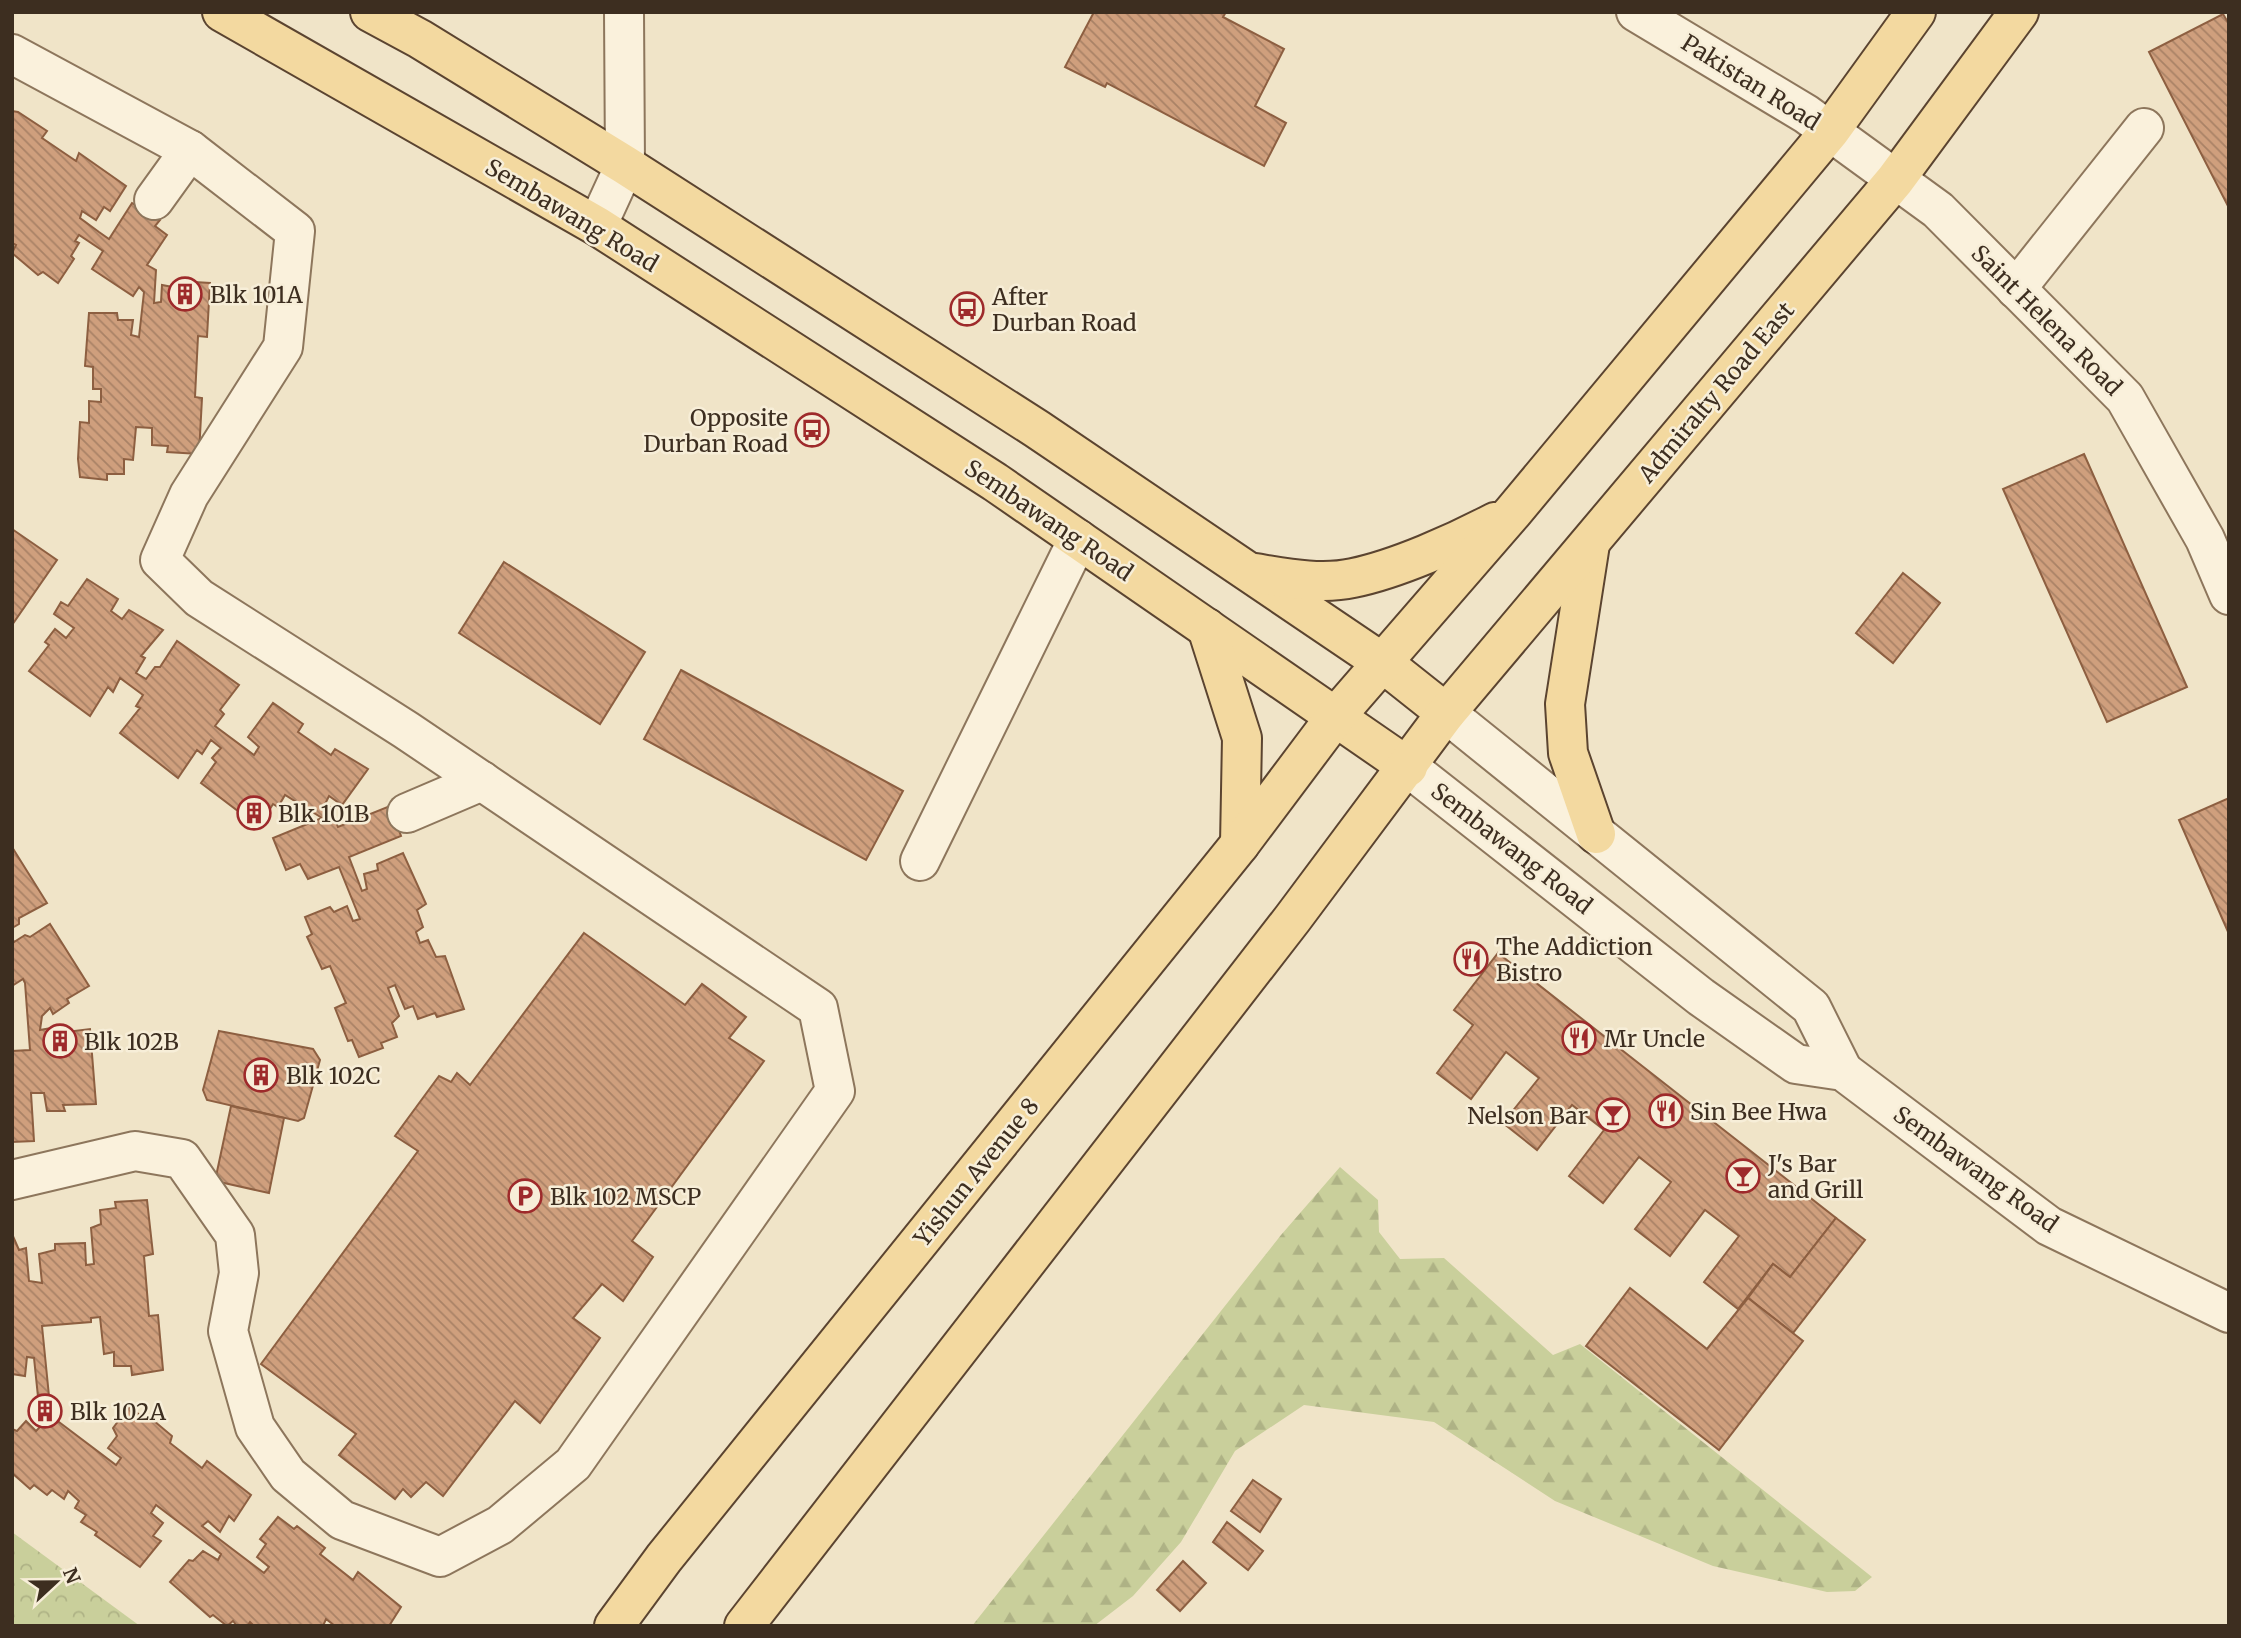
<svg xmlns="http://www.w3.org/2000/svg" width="2241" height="1638" font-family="Merriweather,serif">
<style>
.forest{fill:url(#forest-firs)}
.park{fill:url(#park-crowns)}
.building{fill:url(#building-back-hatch);stroke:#8d5f41;stroke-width:2}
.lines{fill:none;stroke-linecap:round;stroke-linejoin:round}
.minor-casing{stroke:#8d765c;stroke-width:42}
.major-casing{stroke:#5b4430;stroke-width:42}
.minor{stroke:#faf1dc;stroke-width:38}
.major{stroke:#f3d9a0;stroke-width:38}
.labels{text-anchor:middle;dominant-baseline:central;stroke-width:5;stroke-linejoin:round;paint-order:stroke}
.street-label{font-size:23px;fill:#3d2e20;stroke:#f7eed8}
.poi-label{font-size:23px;fill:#3d2e20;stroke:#f7eed8;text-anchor:start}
</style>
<defs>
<pattern id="forest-firs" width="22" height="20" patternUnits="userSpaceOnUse" patternTransform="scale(1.75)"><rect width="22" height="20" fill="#c9cf9b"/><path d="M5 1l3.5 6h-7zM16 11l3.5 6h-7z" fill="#aeb285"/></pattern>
<pattern id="park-crowns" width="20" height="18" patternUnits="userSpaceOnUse" patternTransform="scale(1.75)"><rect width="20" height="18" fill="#c9cf9b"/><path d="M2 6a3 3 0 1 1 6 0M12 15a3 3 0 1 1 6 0" fill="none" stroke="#aeb285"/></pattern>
<pattern id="building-back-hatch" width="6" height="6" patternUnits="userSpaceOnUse" patternTransform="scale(1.75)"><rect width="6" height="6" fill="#cf9f7d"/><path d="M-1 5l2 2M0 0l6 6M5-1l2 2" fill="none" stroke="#a98266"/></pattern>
</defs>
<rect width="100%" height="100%" fill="#f0e4c8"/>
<path class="forest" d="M1340,1167L1378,1200L1379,1232L1400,1259L1444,1258L1553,1355L1580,1344L1872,1577L1855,1591L1827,1592L1713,1566L1555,1501L1434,1422L1304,1405L1235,1451L1181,1542L1133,1596L1094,1626H972L1281,1235Z"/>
<path class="park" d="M12,1532L140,1626H12Z"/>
<g class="building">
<path d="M1094,12H1226L1223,17L1284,49L1255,106L1286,123L1264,166L1107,83L1105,87L1065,67Z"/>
<path d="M2223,14L2229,24V208L2149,52Z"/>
<path d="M12,111L18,112L47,131L42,138L76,161L79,153L126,186L110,211L104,207L96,220L82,211L80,218L99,232L109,239L132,203L160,220L155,226L167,235L147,265L156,270L154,303L161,302L162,285L178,288V281L210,283L207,337L198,336L195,397L202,398L199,454L167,452L168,446L152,445V428L136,427L133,460L124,459V474H107V480L80,477L78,459L80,422L89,423V401L101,402V389H93V367L85,366L89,313H117L118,320H133L131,335L139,337L144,292L139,287L133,296L92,269L103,251L79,235L75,241L79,243L71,256L74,259L58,283L43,272L38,275L12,253L16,245L12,243Z"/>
<path d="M2084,454L2187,687L2107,722L2003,489Z"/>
<path d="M12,529L57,560L12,625Z"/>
<path d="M504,562L645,652L600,724L459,633Z"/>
<path d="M1903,573L1940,603L1893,663L1856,633Z"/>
<path d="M87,579L118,599L111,611L122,619L129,610L163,630L141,656L145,658L136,673L146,679L155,667H160L177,641L239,685L220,710L224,714L215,726L254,755L259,747L248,737L273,703L303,724L298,732L331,755L335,749L368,769L342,805L329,796L325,804L330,807L338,827L390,806L401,836L349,857L362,891L367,889L364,874L378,870L377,864L403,853L426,904L417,910L423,927L416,932L420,943L428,940L436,957L445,956L464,1009L437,1017L435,1013L418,1019L413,1006L405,1009L395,985L388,988L399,1016L392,1023L397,1037L381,1043L383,1048L359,1057L352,1040L348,1041L335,1008L346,1003L330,966L322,969L307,937L312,934L305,917L330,907L334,912L347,906L353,921L360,919L339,867L308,879L300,864L286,870L273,838L322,818L285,795L278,807L273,804L259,827L201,783L216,762L212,758L221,748L211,740L202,754L197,750L178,778L120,733L140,708L136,706L143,695L120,678L113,692L108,687L90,716L29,671L49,645L45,642L55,629L66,638L74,628L54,614L61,602L68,606Z"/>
<path d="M681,670L903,791L866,860L644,739Z"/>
<path d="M2229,798V934L2179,820Z"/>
<path d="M12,847L47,903L19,918V924L12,928Z"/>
<path d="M50,924L89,986L67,999L69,1003L53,1014L50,1008L42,1016L40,1030L57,1027L58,1033L90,1029L96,1104L63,1105L65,1111H47L44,1093H31L34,1141L12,1142V1051L30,1050L25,983L23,979L12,986V938L14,942L25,935L30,937Z"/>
<path d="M584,933L685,1005L702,984L746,1017L729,1038L764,1061L632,1241L653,1257L623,1301L602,1284L573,1318L600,1338L540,1423L515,1401L443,1496L426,1482L411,1497L403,1489L395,1499L339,1455L356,1434L261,1364L418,1151L395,1136L439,1076L451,1082L457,1073L470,1085Z"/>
<path d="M1498,953L1836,1218L1790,1277L1773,1264L1738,1309L1704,1282L1739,1236L1705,1210L1670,1256L1635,1229L1671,1182L1639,1157L1603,1203L1569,1176L1604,1130L1572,1105L1537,1150L1503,1123L1539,1078L1506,1052L1471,1099L1437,1073L1473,1025L1454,1010Z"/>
<path d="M219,1031L313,1049L320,1060L304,1118L298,1121L207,1100L203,1090Z"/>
<path d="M231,1106L284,1118L269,1193L215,1181Z"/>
<path d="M147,1200L153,1254L144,1256L149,1316L158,1315L163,1370L132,1375L131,1366H114V1352L104,1354L100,1317L91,1318V1322L42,1326L51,1416L116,1465L121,1458L108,1448L117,1436L113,1428L129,1407L144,1418L148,1416L172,1436L170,1443L202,1468L207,1461L251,1495L234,1521L229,1516L220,1532L208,1521L202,1526L264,1573L269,1567L257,1557L266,1544L260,1539L278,1517L294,1529L297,1526L325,1548L320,1554L353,1580L358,1572L401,1607L389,1626H335L326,1619L323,1626H254L250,1622L247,1626H237L233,1621L227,1626L213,1615L210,1617L170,1582L189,1560L193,1561L203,1551L218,1560L221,1554L156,1505L151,1513L163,1523L153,1536L161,1541L140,1567L95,1535L97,1532L81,1522L86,1515L75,1508L79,1501L68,1491L64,1499L52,1490L47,1495L34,1485L30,1489L12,1473V1429L17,1431L26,1421L36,1431L41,1426L34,1358L27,1357L25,1376L12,1374V1382V1234L19,1250L26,1248L29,1281L42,1283L39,1254L55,1250V1244L85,1243L86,1265L94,1264L91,1228L101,1224L100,1210L116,1208L115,1202Z"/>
<path d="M1836,1218L1865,1240L1793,1333L1748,1298L1773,1264L1790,1277Z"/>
<path d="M1630,1288L1707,1349L1748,1298L1803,1341L1719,1450L1586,1346Z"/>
<path d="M1253,1480L1281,1499L1260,1532L1231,1511Z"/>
<path d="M1227,1522L1263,1551L1248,1570L1213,1542Z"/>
<path d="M1183,1561L1206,1583L1180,1611L1157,1590Z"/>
</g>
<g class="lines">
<defs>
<g id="minor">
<path d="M1636,12L1806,114L1938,210L2125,398L2205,539L2229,595"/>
<path d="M12,54L190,150L295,231L283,347L189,495L160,560L199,598L406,730L818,1008L835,1091L573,1464L500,1525L440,1557L342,1520L288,1475L255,1427L228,1331L239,1273L235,1235L182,1159L135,1151L12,1180"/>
<path d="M154,200L190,150"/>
<path d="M597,226L625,165L624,12"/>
<path d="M2016,289L2144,128"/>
<path d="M1446,713L1811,1007L1843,1071"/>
<path d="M1408,767L1701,997L1796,1064L1843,1071L2049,1226L2229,1313"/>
<path d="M407,813L482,781"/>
<path d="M920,861L1078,539"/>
</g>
<g id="major">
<path d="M222,12L597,226L995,482L1408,767"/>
<path d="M370,12L420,39L625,165L1037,429L1383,663L1446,713"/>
<path d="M1590,544L1565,704L1568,753L1596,834"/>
<path d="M1255,573C1286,578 1321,585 1353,578C1397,569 1455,543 1495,522"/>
<path d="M1207,628L1242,738L1240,844"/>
<path d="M614,1626L664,1558L1240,844L1336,716L1513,512L1830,131L1916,12"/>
<path d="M744,1626L1293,918L1446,713L1895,180L2019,12"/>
</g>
</defs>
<use href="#minor" class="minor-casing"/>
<use href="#major" class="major-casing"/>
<use href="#minor" class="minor"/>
<use href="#major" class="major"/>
</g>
<defs>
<symbol id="building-ring" viewBox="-11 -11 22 22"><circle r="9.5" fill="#f7eed8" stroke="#9e2a2b" stroke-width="1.5"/><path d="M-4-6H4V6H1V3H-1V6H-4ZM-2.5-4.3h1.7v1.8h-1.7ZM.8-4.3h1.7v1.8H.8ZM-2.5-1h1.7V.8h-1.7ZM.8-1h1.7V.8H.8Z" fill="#9e2a2b"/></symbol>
<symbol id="bus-ring" viewBox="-11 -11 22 22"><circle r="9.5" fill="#f7eed8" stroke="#9e2a2b" stroke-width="1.5"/><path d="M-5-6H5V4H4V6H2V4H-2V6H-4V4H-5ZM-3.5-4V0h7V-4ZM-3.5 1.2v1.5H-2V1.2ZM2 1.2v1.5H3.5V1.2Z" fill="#9e2a2b"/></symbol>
<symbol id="restaurant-ring" viewBox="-11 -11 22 22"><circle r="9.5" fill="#f7eed8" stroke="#9e2a2b" stroke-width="1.5"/><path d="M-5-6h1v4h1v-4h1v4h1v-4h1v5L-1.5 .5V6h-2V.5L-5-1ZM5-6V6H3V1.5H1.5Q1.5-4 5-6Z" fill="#9e2a2b"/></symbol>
<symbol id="bar-ring" viewBox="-11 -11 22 22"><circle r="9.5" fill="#f7eed8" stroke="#9e2a2b" stroke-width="1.5"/><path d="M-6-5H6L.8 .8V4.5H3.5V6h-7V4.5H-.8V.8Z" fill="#9e2a2b"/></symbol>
<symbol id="parking-ring" viewBox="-11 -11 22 22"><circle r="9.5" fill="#f7eed8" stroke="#9e2a2b" stroke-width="1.5"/><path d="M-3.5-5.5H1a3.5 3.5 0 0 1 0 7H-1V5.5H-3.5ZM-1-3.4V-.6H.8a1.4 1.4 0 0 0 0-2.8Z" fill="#9e2a2b"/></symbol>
</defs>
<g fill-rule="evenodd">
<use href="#building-ring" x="166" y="275" width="38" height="38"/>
<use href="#bus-ring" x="948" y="290" width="38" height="38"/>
<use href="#bus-ring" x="793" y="411" width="38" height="38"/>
<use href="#building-ring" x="235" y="794" width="38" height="38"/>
<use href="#restaurant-ring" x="1452" y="940" width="38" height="38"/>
<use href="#restaurant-ring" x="1560" y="1019" width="38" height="38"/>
<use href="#building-ring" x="41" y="1022" width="38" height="38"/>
<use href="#building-ring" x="242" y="1056" width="38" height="38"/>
<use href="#restaurant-ring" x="1647" y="1092" width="38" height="38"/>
<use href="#bar-ring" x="1594" y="1096" width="38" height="38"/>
<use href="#bar-ring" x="1724" y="1157" width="38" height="38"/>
<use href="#parking-ring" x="506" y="1177" width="38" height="38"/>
<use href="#building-ring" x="26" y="1392" width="38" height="38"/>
</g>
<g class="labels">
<g class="street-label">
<text transform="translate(1751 82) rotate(32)">Pakistan Road</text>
<text transform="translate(572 215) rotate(31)">Sembawang Road</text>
<text transform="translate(2047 320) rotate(45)">Saint Helena Road</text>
<text transform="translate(1716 392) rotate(-50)">Admiralty Road East</text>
<text transform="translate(1049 520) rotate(34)">Sembawang Road</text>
<text transform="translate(1512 848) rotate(38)">Sembawang Road</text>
<text transform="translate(1976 1169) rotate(36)">Sembawang Road</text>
<text transform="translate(976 1172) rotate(-51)">Yishun Avenue 8</text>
</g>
<g class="poi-label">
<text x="210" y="294">Blk 101A</text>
<text x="992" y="296">After<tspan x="992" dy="26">Durban Road</tspan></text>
<text x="788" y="417" text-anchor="end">Opposite<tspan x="788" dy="26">Durban Road</tspan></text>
<text x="278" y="813">Blk 101B</text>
<text x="1496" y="946">The Addiction<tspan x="1496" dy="26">Bistro</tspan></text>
<text x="1604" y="1038">Mr Uncle</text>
<text x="84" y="1041">Blk 102B</text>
<text x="286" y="1075">Blk 102C</text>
<text x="1690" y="1111">Sin Bee Hwa</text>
<text x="1588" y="1115" text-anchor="end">Nelson Bar</text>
<text x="1768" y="1163">J's Bar<tspan x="1768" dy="26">and Grill</tspan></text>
<text x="550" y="1196">Blk 102 MSCP</text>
<text x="70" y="1411">Blk 102A</text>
</g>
</g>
<rect width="2241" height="1638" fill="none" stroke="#3d2e20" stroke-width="28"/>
<g transform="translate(56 1582) rotate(68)" stroke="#f7eed8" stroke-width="5" paint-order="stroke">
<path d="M0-5L12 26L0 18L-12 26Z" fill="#3d2e20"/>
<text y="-10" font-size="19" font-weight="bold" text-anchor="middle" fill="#3d2e20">N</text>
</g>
</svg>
